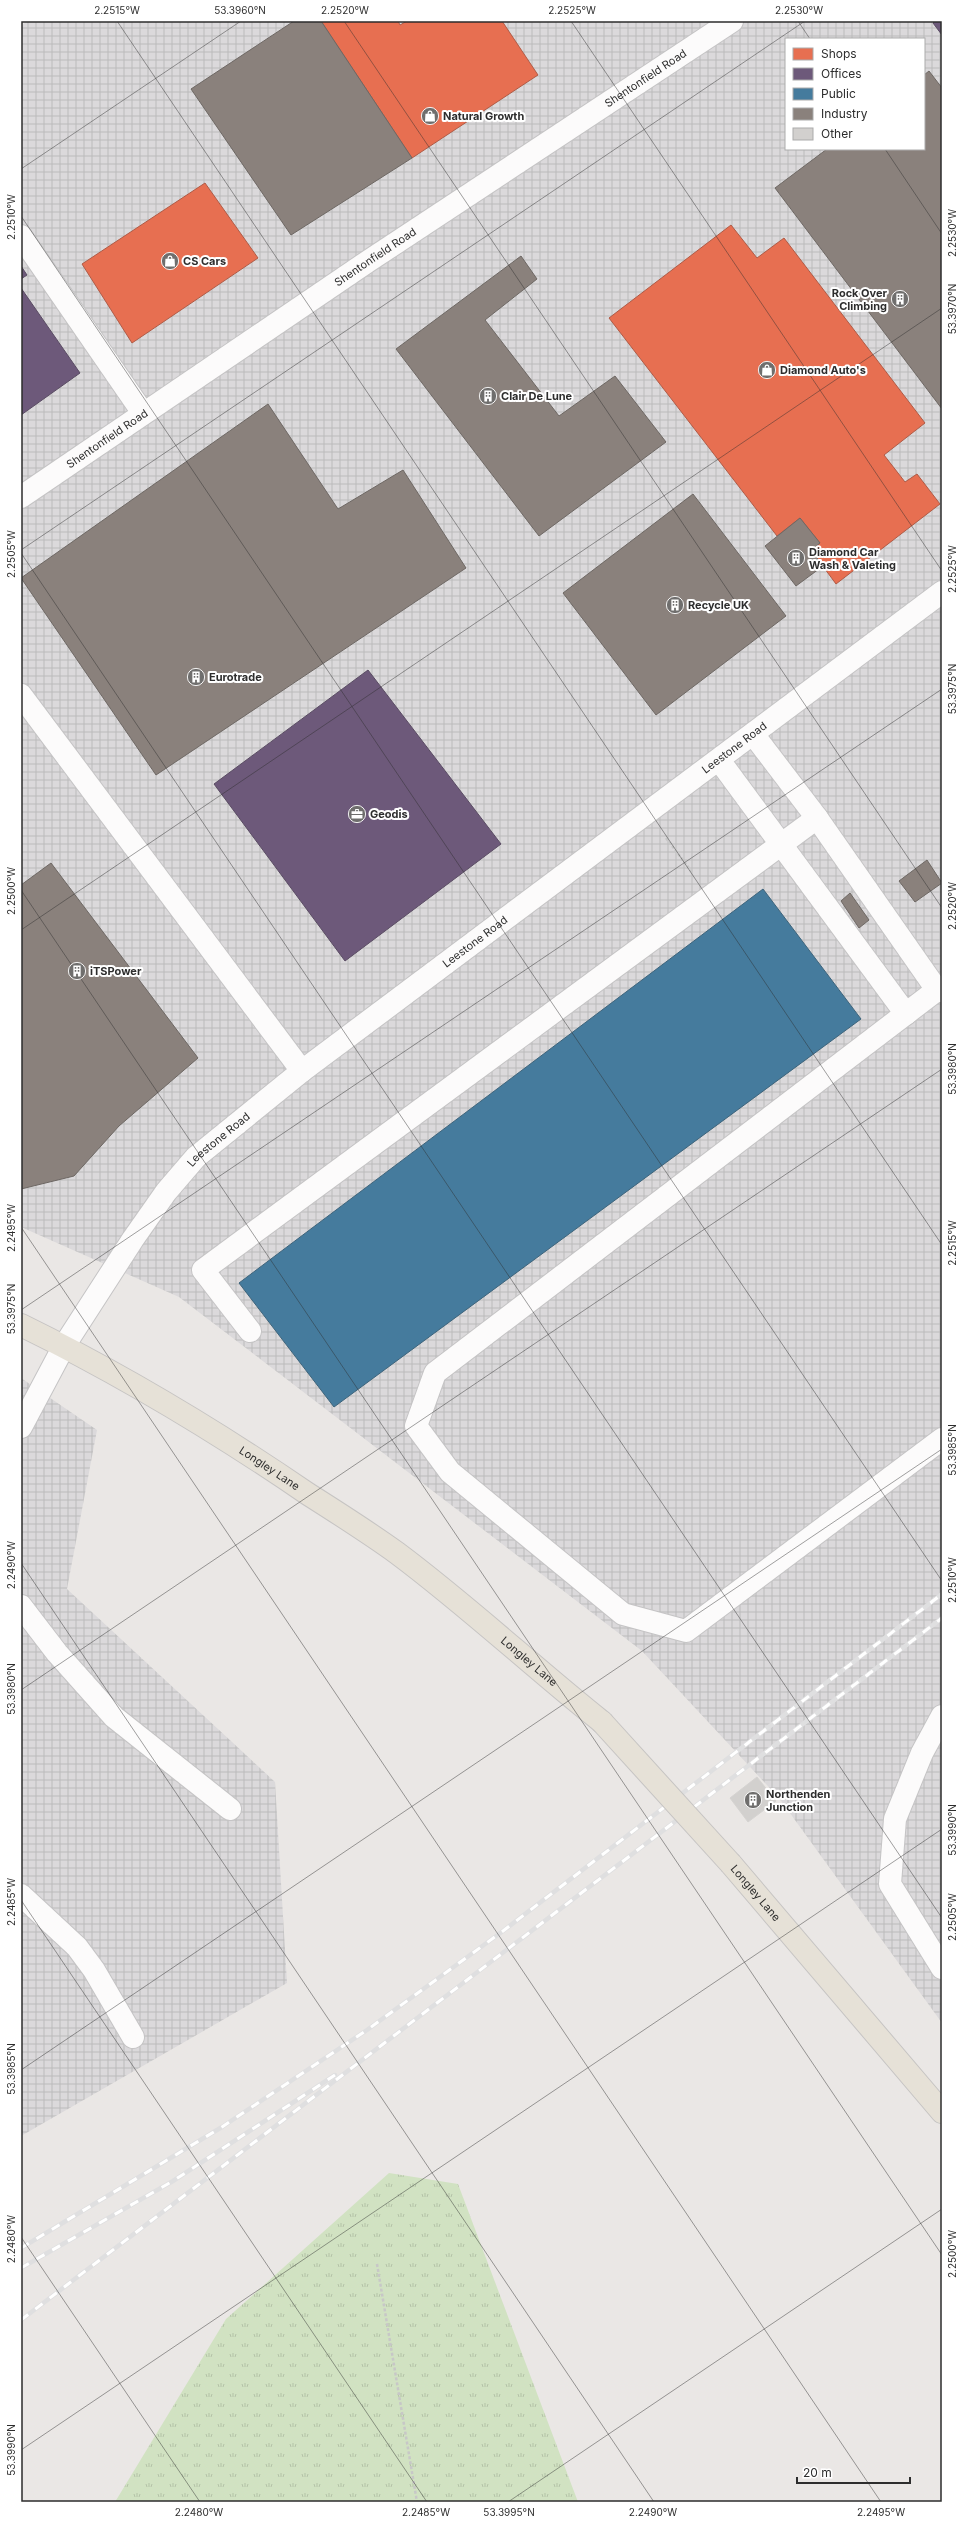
<svg xmlns="http://www.w3.org/2000/svg" width="963" height="2523" font-family="Inter,sans-serif">
<style>
.industrial{fill:url(#industrial-grid);fill-rule:evenodd}
.grass{fill:url(#grass-tufts)}
.shops{fill:#e76f51;stroke:#af5b46}
.offices{fill:#6d597a;stroke:#5a4c63}
.public{fill:#457b9d;stroke:#3e647b}
.industry{fill:#8a817c;stroke:#6e6864}
.building{fill:#d2d0ce;stroke:#d5d3d1}
.lines{fill:none;stroke-linecap:round;stroke-linejoin:round}
.minor-casing{stroke:#c5c4c5;stroke-width:24}
.major-casing{stroke:#c6c4c3;stroke-width:24}
.path{stroke:#c7c7c7;stroke-width:2.5;stroke-dasharray:3 2;stroke-linecap:butt}
.minor{stroke:#fcfbfb;stroke-width:22}
.major{stroke:#e6e1d7;stroke-width:22}
.rail-casing{stroke:#dfdfe0;stroke-width:4.5}
.rail{stroke:#fff;stroke-width:3;stroke-dasharray:9;stroke-linecap:butt}
.major-bridge-casing{stroke:#c6c4c3;stroke-width:24;stroke-linecap:butt}
.major-bridge{stroke:#e6e1d7;stroke-width:22}
.ticks{fill:none;stroke:#2d2d2d;stroke-width:1;stroke-opacity:0.45}
.labels{text-anchor:middle;dominant-baseline:central;stroke-width:4;stroke-linejoin:round;paint-order:stroke}
.street-label{font-size:11px;fill:#2d2d2d;stroke:#fff}
.poi-label{font-size:11px;font-weight:bold;fill:#2d2d2d;stroke:#fff;text-anchor:start}
.neatline{fill:none;stroke:#2d2d2d;stroke-width:1.5}
.ticks-label{font-size:10px;text-anchor:middle;fill:#2d2d2d}
</style>
<defs>
<pattern id="industrial-grid" width="8" height="8" patternUnits="userSpaceOnUse"><rect width="8" height="8" fill="#dbd9db"/><path d="M0 4h8M4 0v8" fill="none" stroke="#bcbbbc"/></pattern>
<pattern id="grass-tufts" width="24" height="20" patternUnits="userSpaceOnUse"><rect width="24" height="20" fill="#d1e2c2"/><path d="M3 7l-1-3M5 7V3M7 7l1-3M15 17l-1-3M17 17v-4M19 17l1-3" fill="none" stroke="#b4c2a7"/></pattern>
</defs>
<rect width="100%" height="100%" fill="#eae7e5"/>
<g class="industrial">
<path d="M27,21H942V2023L779,1798L642,1651L179,1297L21,1227V26ZM786,39H924V149H786Z"/>
<path d="M21,1378L97,1430L67,1589L275,1782L287,1983L21,2136Z"/>
</g>
<path class="grass" d="M389,2173L458,2184L578,2502H115L226,2319Z"/>
<g class="shops">
<path d="M321,21H398L400,25L407,21H502L538,75L412,158Z"/>
<path d="M205,183L258,258L132,343L82,264Z"/>
<path d="M731,225L757,258L784,238L925,423L884,455L905,482L917,474L940,504L836,584L811,550L820,543L800,518L777,536L609,318Z"/>
</g>
<g class="offices">
<path d="M935,21H942V35L933,23Z"/>
<path d="M21,266L27,275L21,279Z"/>
<path d="M21,288L80,373L21,415Z"/>
<path d="M368,670L501,844L345,961L214,784Z"/>
</g>
<path class="public" d="M763,889L861,1019L334,1407L239,1283Z"/>
<g class="industry">
<path d="M294,21H321L412,158L291,235L191,89Z"/>
<path d="M929,71L942,88V409L775,188L827,149H924V75Z"/>
<path d="M521,256L537,279L485,320L559,416L615,376L666,442L539,536L396,349Z"/>
<path d="M268,404L338,509L403,470L466,568L156,775L21,578Z"/>
<path d="M693,494L786,616L656,715L563,593Z"/>
<path d="M800,518L820,543L811,550L823,566L796,586L765,546Z"/>
<path d="M927,860L942,883L915,902L899,881Z"/>
<path d="M51,863L198,1058L119,1126L74,1176L21,1189V885Z"/>
<path d="M850,893L869,920L859,928L841,901Z"/>
</g>
<path class="building" d="M757,1777L776,1801L748,1822L730,1798Z"/>
<g class="lines">
<defs>
<g id="minor">
<path d="M21,236L143,413"/>
<path id="s1" d="M21,497L370,260L732,21"/>
<path d="M21,695L302,1071"/>
<path d="M753,734L817,818L937,990L942,991"/>
<path d="M719,760L906,1014"/>
<path d="M937,990L435,1373L416,1426L450,1472L623,1614L686,1631L942,1439"/>
<path d="M250,1331L203,1270L817,818"/>
<path id="s2" d="M21,1427L64,1346L133,1239L166,1192L196,1157L302,1071L942,592"/>
<path d="M21,1606L57,1653L114,1717L230,1809"/>
<path d="M942,1716L922,1753L895,1819L890,1884L942,1968"/>
<path d="M21,1895L77,1947L94,1970L133,2037"/>
</g>
<g id="major">
<path id="s3" d="M21,1325C121,1374 216,1431 308,1494C338,1513 368,1532 397,1553C468,1606 533,1667 602,1722"/>
<path id="s4" d="M731,1864L942,2112"/>
</g>
</defs>
<use href="#minor" class="minor-casing"/>
<use href="#major" class="major-casing"/>
<g class="path">
<path d="M666,838L692,872"/>
<path d="M377,2264L417,2502"/>
</g>
<use href="#minor" class="minor"/>
<use href="#major" class="major"/>
<defs>
<g id="rail">
<path d="M21,2248L222,2127L367,2030L503,1931L942,1594"/>
<path d="M21,2268L173,2181L335,2075"/>
<path d="M21,2320L942,1618"/>
</g>
</defs>
<use href="#rail" class="rail-casing"/>
<use href="#rail" class="rail"/>
<defs>
<path id="major-bridge" d="M602,1722L731,1864"/>
</defs>
<use href="#major-bridge" class="major-bridge-casing"/>
<use href="#major-bridge" class="major-bridge"/>
</g>
<path class="ticks" d="M117,21L942,1245M344,21L942,908M571,21L942,571M798,21L810,39M885,149L942,234M21,169L241,21M21,216L942,1581M21,550L805,21M21,553L942,1918M21,890L942,2255M21,930L942,308M21,1227L881,2502M21,1310L942,689M21,1563L654,2502M21,1690L942,1069M21,1900L427,2502M21,2070L942,1449M21,2237L200,2502M21,2450L942,1829M508,2502L942,2209"/>
<defs>
<symbol id="shop-disc" viewBox="-11 -11 22 22"><circle r="9.5" fill="#6f6e6d" stroke="#fff"/><path d="M-5-2.5h2.3a2.7 3.5 0 0 1 5.4 0H5L5.5 6h-11ZM-1.5-2.5h3a1.5 2.3 0 0 0-3 0Z" fill="#fff"/></symbol>
<symbol id="building-disc" viewBox="-11 -11 22 22"><circle r="9.5" fill="#6f6e6d" stroke="#fff"/><path d="M-4-6H4V6H1V3H-1V6H-4ZM-2.5-4.3h1.7v1.8h-1.7ZM.8-4.3h1.7v1.8H.8ZM-2.5-1h1.7V.8h-1.7ZM.8-1h1.7V.8H.8Z" fill="#fff"/></symbol>
<symbol id="office-disc" viewBox="-11 -11 22 22"><circle r="9.5" fill="#6f6e6d" stroke="#fff"/><path d="M-6-3h4V-5.5h4V-3h4V5H-6ZM-1-4.5V-3h2v-1.5ZM-6 0V1H6V0Z" fill="#fff"/></symbol>
</defs>
<g fill-rule="evenodd">
<use href="#shop-disc" x="420" y="106" width="20" height="20"/>
<use href="#shop-disc" x="160" y="251" width="20" height="20"/>
<use href="#building-disc" x="890" y="289" width="20" height="20"/>
<use href="#shop-disc" x="757" y="360" width="20" height="20"/>
<use href="#building-disc" x="478" y="386" width="20" height="20"/>
<use href="#building-disc" x="786" y="548" width="20" height="20"/>
<use href="#building-disc" x="665" y="595" width="20" height="20"/>
<use href="#building-disc" x="186" y="667" width="20" height="20"/>
<use href="#office-disc" x="347" y="804" width="20" height="20"/>
<use href="#building-disc" x="67" y="961" width="20" height="20"/>
<use href="#building-disc" x="743" y="1790" width="20" height="20"/>
</g>
<g class="labels">
<g class="street-label">
<text stroke="none"><textPath href="#s1" startOffset="752">Shentonfield Road</textPath></text>
<text stroke="none"><textPath href="#s1" startOffset="428">Shentonfield Road</textPath></text>
<text stroke="none"><textPath href="#s1" startOffset="104">Shentonfield Road</textPath></text>
<text stroke="none"><textPath href="#s2" startOffset="999">Leestone Road</textPath></text>
<text stroke="none"><textPath href="#s2" startOffset="675">Leestone Road</textPath></text>
<text stroke="none"><textPath href="#s2" startOffset="351">Leestone Road</textPath></text>
<text stroke="none"><textPath href="#s3" startOffset="287">Longley Lane</textPath></text>
<text stroke="none"><textPath href="#s3" startOffset="611">Longley Lane</textPath></text>
<text stroke="none"><textPath href="#s4" startOffset="38">Longley Lane</textPath></text>
</g>
<g class="poi-label">
<text x="443" y="116">Natural Growth</text>
<text x="183" y="261">CS Cars</text>
<text x="887" y="293" text-anchor="end">Rock Over<tspan x="887" dy="13">Climbing</tspan></text>
<text x="780" y="370">Diamond Auto's</text>
<text x="501" y="396">Clair De Lune</text>
<text x="809" y="552">Diamond Car<tspan x="809" dy="13">Wash &amp; Valeting</tspan></text>
<text x="688" y="605">Recycle UK</text>
<text x="209" y="677">Eurotrade</text>
<text x="370" y="814">Geodis</text>
<text x="90" y="971">iTSPower</text>
<text x="766" y="1794">Northenden<tspan x="766" dy="13">Junction</tspan></text>
</g>
</g>
<rect width="963" height="2523" fill="none" stroke="#ffffff" stroke-width="44"/>
<rect x="785" y="38" width="140" height="112" fill="#ffffff" stroke="#ababab"/>
<rect x="793" y="48" width="20" height="12" fill="#e76f51" stroke="#ababab"/>
<text x="821" y="58" font-size="12" fill="#2d2d2d">Shops</text>
<rect x="793" y="68" width="20" height="12" fill="#6d597a" stroke="#ababab"/>
<text x="821" y="78" font-size="12" fill="#2d2d2d">Offices</text>
<rect x="793" y="88" width="20" height="12" fill="#457b9d" stroke="#ababab"/>
<text x="821" y="98" font-size="12" fill="#2d2d2d">Public</text>
<rect x="793" y="108" width="20" height="12" fill="#8a817c" stroke="#ababab"/>
<text x="821" y="118" font-size="12" fill="#2d2d2d">Industry</text>
<rect x="793" y="128" width="20" height="12" fill="#d2d0ce" stroke="#ababab"/>
<text x="821" y="138" font-size="12" fill="#2d2d2d">Other</text>
<path d="M797 2477v6h113v-6" fill="none" stroke="#2d2d2d" stroke-width="2"/>
<text x="803" y="2477" font-size="12" fill="#2d2d2d" stroke="#ffffff" stroke-width="3" paint-order="stroke">20 m</text>
<rect x="22" y="22" width="919" height="2479" class="neatline"/>
<g class="ticks-label">
<text x="117" y="14">2.2515°W</text>
<text x="240" y="14">53.3960°N</text>
<text x="345" y="14">2.2520°W</text>
<text x="572" y="14">2.2525°W</text>
<text x="799" y="14">2.2530°W</text>
<text transform="translate(11 217) rotate(-90)" y="4">2.2510°W</text>
<text transform="translate(952 233) rotate(-90)" y="4">2.2530°W</text>
<text transform="translate(952 309) rotate(-90)" y="4">53.3970°N</text>
<text transform="translate(11 554) rotate(-90)" y="4">2.2505°W</text>
<text transform="translate(952 569) rotate(-90)" y="4">2.2525°W</text>
<text transform="translate(952 689) rotate(-90)" y="4">53.3975°N</text>
<text transform="translate(11 891) rotate(-90)" y="4">2.2500°W</text>
<text transform="translate(952 906) rotate(-90)" y="4">2.2520°W</text>
<text transform="translate(952 1069) rotate(-90)" y="4">53.3980°N</text>
<text transform="translate(11 1228) rotate(-90)" y="4">2.2495°W</text>
<text transform="translate(952 1243) rotate(-90)" y="4">2.2515°W</text>
<text transform="translate(11 1309) rotate(-90)" y="4">53.3975°N</text>
<text transform="translate(952 1450) rotate(-90)" y="4">53.3985°N</text>
<text transform="translate(11 1565) rotate(-90)" y="4">2.2490°W</text>
<text transform="translate(952 1580) rotate(-90)" y="4">2.2510°W</text>
<text transform="translate(11 1689) rotate(-90)" y="4">53.3980°N</text>
<text transform="translate(952 1830) rotate(-90)" y="4">53.3990°N</text>
<text transform="translate(11 1902) rotate(-90)" y="4">2.2485°W</text>
<text transform="translate(952 1917) rotate(-90)" y="4">2.2505°W</text>
<text transform="translate(11 2069) rotate(-90)" y="4">53.3985°N</text>
<text transform="translate(11 2239) rotate(-90)" y="4">2.2480°W</text>
<text transform="translate(952 2254) rotate(-90)" y="4">2.2500°W</text>
<text transform="translate(11 2450) rotate(-90)" y="4">53.3990°N</text>
<text x="199" y="2516">2.2480°W</text>
<text x="426" y="2516">2.2485°W</text>
<text x="509" y="2516">53.3995°N</text>
<text x="653" y="2516">2.2490°W</text>
<text x="881" y="2516">2.2495°W</text>
</g>
</svg>
